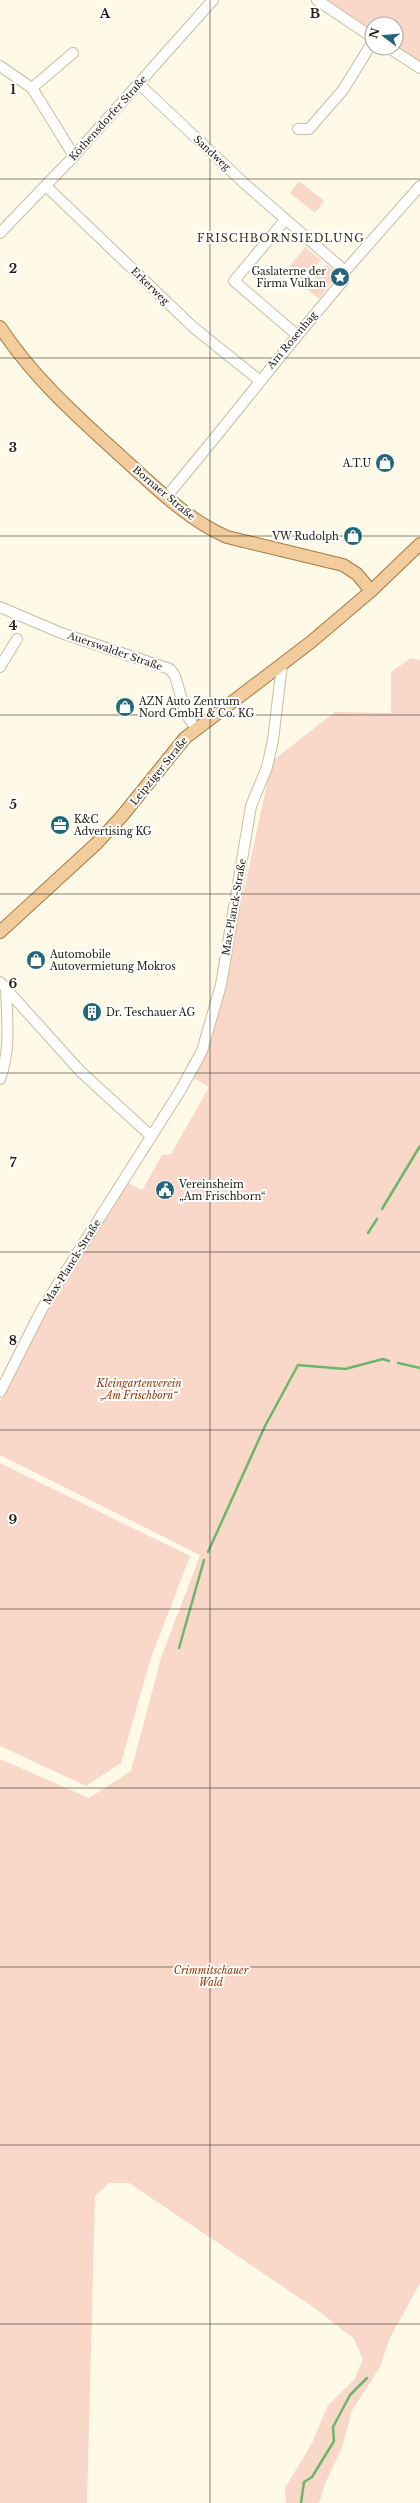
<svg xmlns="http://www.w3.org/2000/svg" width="420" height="2503" font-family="'Libre Baskerville',serif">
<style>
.green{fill:#fad8c9}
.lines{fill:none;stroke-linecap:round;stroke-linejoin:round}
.stream{stroke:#6bb66f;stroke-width:2.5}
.minor-casing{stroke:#c6be9f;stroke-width:12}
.major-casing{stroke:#a47a43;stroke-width:14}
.minor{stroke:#fff;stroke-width:10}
.major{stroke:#f2cc9d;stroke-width:12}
.grid{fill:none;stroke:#232015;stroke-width:1;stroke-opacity:0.55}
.labels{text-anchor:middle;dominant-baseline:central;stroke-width:4;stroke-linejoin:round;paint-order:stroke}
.street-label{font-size:10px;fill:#232015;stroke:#fff}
.poi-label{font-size:10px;fill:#232015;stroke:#fff;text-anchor:start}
.park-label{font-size:10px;font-style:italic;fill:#8c3907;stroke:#fff}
.neighbourhood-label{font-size:11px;letter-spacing:1px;fill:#393218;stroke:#fff}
.grid-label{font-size:13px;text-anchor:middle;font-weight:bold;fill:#232015;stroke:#fff;stroke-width:4;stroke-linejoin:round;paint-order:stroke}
</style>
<rect width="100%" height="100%" fill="#fffae7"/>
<g class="green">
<path d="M327,0H420V62L396,46V24H372V31L326,2Z"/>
<path d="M299,181L324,201L315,213L290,193Z"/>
<path d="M305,247L321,260L301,285L285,272Z"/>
<path d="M326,265L337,273L336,277L319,299L307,289Z"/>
<path d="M411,658L420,660V2283L390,2338L379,2369L351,2412L343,2445L325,2484L319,2503H286L285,2488L312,2443L328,2405L354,2380L363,2359L354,2339L316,2309L129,2183H109L95,2196L87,2503H0V1759L89,1798L131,1771L161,1658L200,1555L0,1455V1402L4,1392L31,1338L62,1286L128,1183L142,1190L162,1155L171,1154L209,1087L193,1078L214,1028L272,761L335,712L391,713V672Z"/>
<path d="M0,1463L190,1556L151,1658L121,1763L86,1786L0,1746Z"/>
</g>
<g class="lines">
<g class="stream">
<path d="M382,1209L420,1146"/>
<path d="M368,1233L377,1219"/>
<path d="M398,1363L420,1368"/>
<path d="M208,1552L265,1426L298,1365L345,1369L383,1359L389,1361"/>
<path d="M179,1648L204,1560"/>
<path d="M301,2503L304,2482L312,2477L334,2441L333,2427L350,2395L367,2378"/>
</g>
<defs>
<g id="minor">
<path d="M317,0L372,37"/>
<path d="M389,48L420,68"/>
<path d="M0,66L32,88L74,156"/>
<path d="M139,84L245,184L345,271"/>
<path d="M32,88L73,53"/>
<path d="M298,129H309L343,90L372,43"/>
<path d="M46,186L193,327L259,380"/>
<path d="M285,220L234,281L297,335"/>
<path d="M0,233L74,156L213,0"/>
<path d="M166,497C226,426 282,352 343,281L345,271L420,186"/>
<path d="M0,607L61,633L170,669L175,676L186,714L196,729"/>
<path d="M0,667L17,639"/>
<path d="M0,982L80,1071L151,1136"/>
<path d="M0,1079C11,1050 7,1018 6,988"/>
<path d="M0,1392L42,1309L180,1091L202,1051L221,985L251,806L267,767L273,740L282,665"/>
</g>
<g id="major">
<path d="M0,327C34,379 80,419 125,460C156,488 188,520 227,537L343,565L357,574L371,591"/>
<path d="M0,932L97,843L122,816L185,738L311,642L371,591L420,544"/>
</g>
</defs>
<use href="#minor" class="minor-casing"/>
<use href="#major" class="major-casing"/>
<use href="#minor" class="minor"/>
<use href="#major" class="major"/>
</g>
<path class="grid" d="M210,0V2503M0,179H420M0,358H420M0,536H420M0,715H420M0,894H420M0,1073H420M0,1252H420M0,1430H420M0,1609H420M0,1788H420M0,1967H420M0,2145H420M0,2324H420"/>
<defs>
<symbol id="sight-disc" viewBox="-11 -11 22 22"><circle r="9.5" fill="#246679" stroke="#fff"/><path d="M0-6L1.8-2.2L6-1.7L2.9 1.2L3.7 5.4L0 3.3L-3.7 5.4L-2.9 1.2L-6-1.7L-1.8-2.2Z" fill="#fff"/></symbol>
<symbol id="shop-disc" viewBox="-11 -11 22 22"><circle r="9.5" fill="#246679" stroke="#fff"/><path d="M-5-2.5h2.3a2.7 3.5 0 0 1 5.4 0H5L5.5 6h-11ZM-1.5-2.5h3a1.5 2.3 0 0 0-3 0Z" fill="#fff"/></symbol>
<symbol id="office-disc" viewBox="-11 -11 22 22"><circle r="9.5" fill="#246679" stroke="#fff"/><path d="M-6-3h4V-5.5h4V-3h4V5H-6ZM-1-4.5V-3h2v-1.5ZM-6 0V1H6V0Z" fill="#fff"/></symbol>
<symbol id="building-disc" viewBox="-11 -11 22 22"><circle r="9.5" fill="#246679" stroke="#fff"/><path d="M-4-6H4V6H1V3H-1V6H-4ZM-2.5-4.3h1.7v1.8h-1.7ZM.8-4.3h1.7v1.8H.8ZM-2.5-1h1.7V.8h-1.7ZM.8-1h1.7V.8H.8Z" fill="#fff"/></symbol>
<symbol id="civic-disc" viewBox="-11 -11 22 22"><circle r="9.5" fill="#246679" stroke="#fff"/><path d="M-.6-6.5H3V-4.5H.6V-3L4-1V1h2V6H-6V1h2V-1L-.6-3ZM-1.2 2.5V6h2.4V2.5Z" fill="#fff"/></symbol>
</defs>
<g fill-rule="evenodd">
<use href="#sight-disc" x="329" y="266" width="22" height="22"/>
<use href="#shop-disc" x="374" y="452" width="22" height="22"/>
<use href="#shop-disc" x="342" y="525" width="22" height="22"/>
<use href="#shop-disc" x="114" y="696" width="22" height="22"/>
<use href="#office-disc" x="49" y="814" width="22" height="22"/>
<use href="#shop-disc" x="25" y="949" width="22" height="22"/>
<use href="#building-disc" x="81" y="1001" width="22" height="22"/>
<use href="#civic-disc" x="154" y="1179" width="22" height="22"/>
</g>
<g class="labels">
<g class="street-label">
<text transform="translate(108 118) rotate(-48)">Köthensdorfer Straße</text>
<text transform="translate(212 153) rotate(43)">Sandweg</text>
<text transform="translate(150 286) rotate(44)">Erkerweg</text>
<text transform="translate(292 340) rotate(-50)">Am Rosenhag</text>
<text transform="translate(164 493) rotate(40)">Bornaer Straße</text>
<text transform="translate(115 651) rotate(19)">Auerswalder Straße</text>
<text transform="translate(159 771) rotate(-51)">Leipziger Straße</text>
<text transform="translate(234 907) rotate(-80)">Max-Planck-Straße</text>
<text transform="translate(72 1262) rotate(-58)">Max-Planck-Straße</text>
</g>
<g class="poi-label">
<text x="326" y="271" text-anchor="end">Gaslaterne der<tspan x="326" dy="12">Firma Vulkan</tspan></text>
<text x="371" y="463" text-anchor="end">A.T.U</text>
<text x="339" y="536" text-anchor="end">VW Rudolph</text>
<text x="139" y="701">AZN Auto Zentrum<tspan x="139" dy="12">Nord GmbH &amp; Co. KG</tspan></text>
<text x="74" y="819">K&amp;C<tspan x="74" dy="12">Advertising KG</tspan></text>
<text x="50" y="954">Automobile<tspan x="50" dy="12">Autovermietung Mokros</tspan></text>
<text x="106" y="1012">Dr. Teschauer AG</text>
<text x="179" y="1184">Vereinsheim<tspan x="179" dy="12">„Am Frischborn“</tspan></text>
</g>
<g class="park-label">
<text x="139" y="1383">Kleingartenverein<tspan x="139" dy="12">„Am Frischborn“</tspan></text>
<text x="211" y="1970">Crimmitschauer<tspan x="211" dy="12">Wald</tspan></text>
</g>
<g class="neighbourhood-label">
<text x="281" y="238">FRISCHBORNSIEDLUNG</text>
</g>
</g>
<g class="grid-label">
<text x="105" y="18">A</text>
<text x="315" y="18">B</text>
<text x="13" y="94">1</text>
<text x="13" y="273">2</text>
<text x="13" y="452">3</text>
<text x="13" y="630">4</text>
<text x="13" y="809">5</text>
<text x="13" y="988">6</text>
<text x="13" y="1167">7</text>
<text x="13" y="1345">8</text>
<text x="13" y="1524">9</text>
</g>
<g transform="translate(384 36) rotate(286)"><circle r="19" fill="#ffffff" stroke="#a7a6a1"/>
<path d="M0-3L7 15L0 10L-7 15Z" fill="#246679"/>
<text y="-6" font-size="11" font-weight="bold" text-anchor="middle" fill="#232015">N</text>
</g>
</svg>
